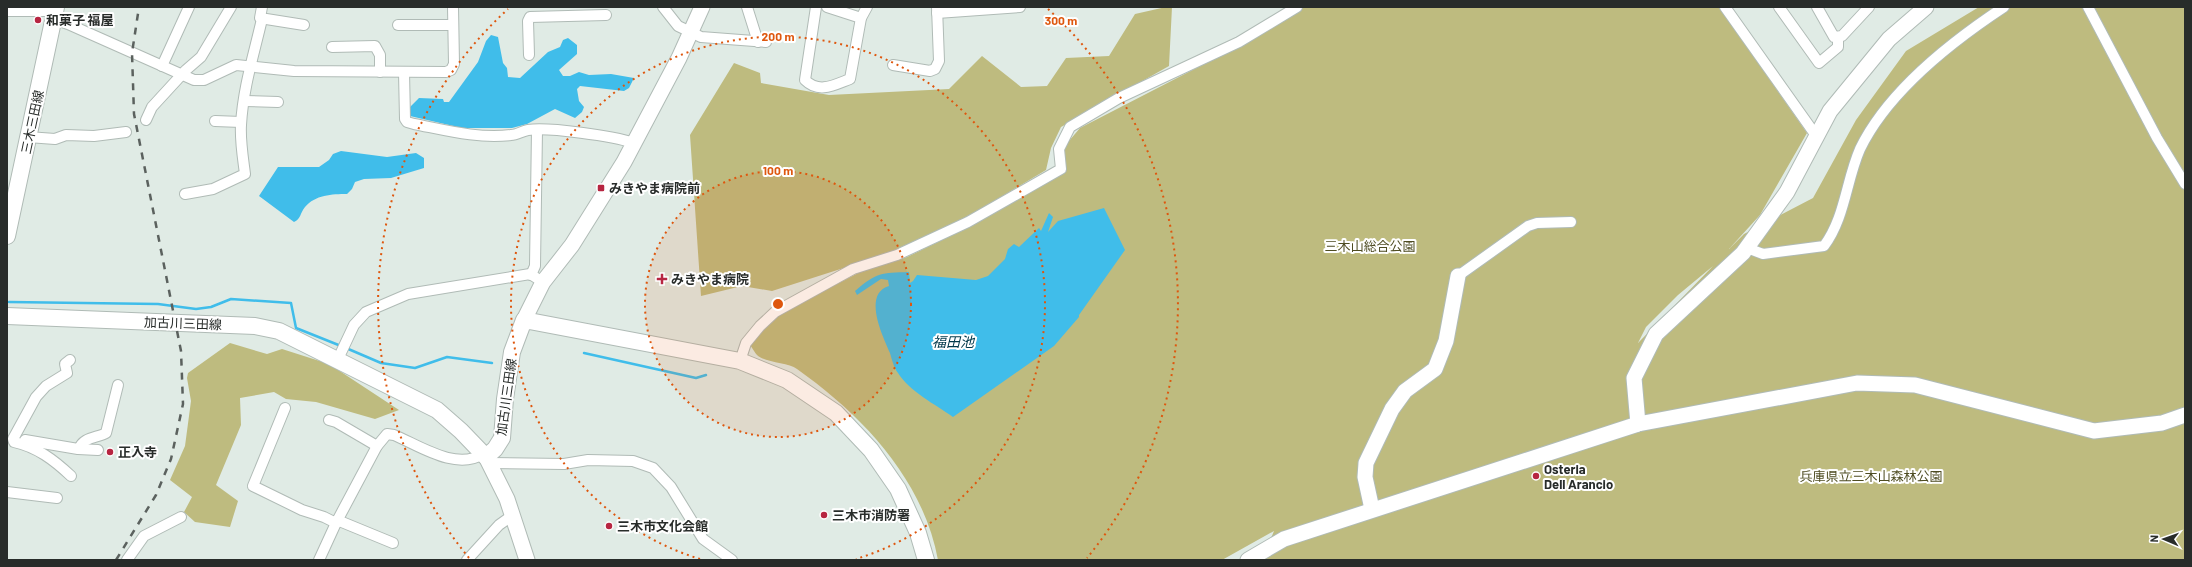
<svg xmlns="http://www.w3.org/2000/svg" width="2192" height="567" font-family="Barlow,'Noto Sans JP',sans-serif">
<style>
.green{fill:#bebb7f;fill-rule:evenodd}
.water{fill:#40bdea}
.lines{fill:none;stroke-linecap:round;stroke-linejoin:round}
.stream{stroke:#40bdea;stroke-width:2.5}
.street-casing{stroke:#b0bbb6;stroke-width:12}
.secondary-casing{stroke:#b0bbb6;stroke-width:17}
.primary-casing{stroke:#b0bbb6;stroke-width:18}
.street{stroke:#fff;stroke-width:10}
.secondary{stroke:#fff;stroke-width:15}
.primary{stroke:#fff;stroke-width:16}
.rail{stroke:#5b615e;stroke-width:2.5;stroke-dasharray:7 7;stroke-linecap:butt}
.ring{fill:none;stroke:#de570e;stroke-width:2;stroke-dasharray:2 4}
.poi-dot{fill:#b72541;stroke:#fff;stroke-width:1.5}
.labels{text-anchor:middle;dominant-baseline:central;stroke-width:4;stroke-linejoin:round;paint-order:stroke}
.poi-label{font-size:13px;font-weight:bold;fill:#282c2a;stroke:#fff;text-anchor:start}
.street-label{font-size:13px;fill:#282c2a;stroke:#fff}
.park-label{font-size:13px;fill:#4e4c22;stroke:#fff}
.water-label{font-size:14px;font-style:italic;fill:#00384a;stroke:#fff}
.centre{fill:#de570e;stroke:#fff;stroke-width:2}
.ring-label{font-size:12px;text-anchor:middle;font-weight:bold;fill:#de570e;stroke:#fff;stroke-width:4;stroke-linejoin:round;paint-order:stroke}
</style>
<rect width="100%" height="100%" fill="#e0ebe5"/>
<g class="green">
<path d="M1166,7H1172L1169,66L1061,127L1051,148L1046,170L966,218L881,256L772,291L742,286L701,296L690,135L734,63L760,73L761,83L829,95L949,89L982,56L1021,87L1047,86L1066,58L1109,56L1135,14Z"/>
<path d="M1303,7H1719L1807,133L1760,215L1729,249L1744,234L1813,198L1856,120L1906,51L1979,7H2185V560H1262L1274,531L1222,560H938C923,479 862,415 797,369C788,362 765,363 757,355C755,353 753,349 750,345L779,314L866,269L907,257L973,225L1064,171L1063,148L1080,128L1245,43ZM1713,266L1638,343L1646,327L1678,295Z"/>
<path d="M230,343L267,354L282,349L329,364L399,410L375,419L316,402L286,399L274,392L240,398L241,425L216,485L238,501L230,527L195,522L184,512L192,497L170,480L185,446L191,401L187,378L188,373Z"/>
</g>
<g class="water">
<path d="M491,35L498,37L503,63L507,68L508,77L520,78L548,52L560,47L563,40L568,38L577,45V54L559,70L563,76H570L579,72L589,75L611,74L634,78L629,88L624,91L580,86L577,89L579,101L584,107L582,112L575,118L555,109L527,124L512,128H462L410,116V107L419,98L443,99L444,102H449L478,62L486,41Z"/>
<path d="M341,151L387,157L416,153L424,158V168L391,178L364,179L355,182L352,189L347,194C332,194 315,195 305,207C300,213 301,219 294,222L259,196L278,167H319L329,160L333,154Z"/>
<path d="M1104,208L1125,250L1079,315V317L1054,346L953,417C935,404 910,392 898,373C894,368 892,360 890,353C883,337 862,294 889,286L888,280L881,279L857,295L855,291C877,272 881,273 909,272L910,283L913,281L917,275L976,280L988,276L1005,259L1008,249L1014,244L1019,247L1039,228L1041,231L1049,213L1053,217L1048,232L1058,221Z"/>
</g>
<g class="lines">
<g class="stream">
<path d="M9,302L158,304L196,309L211,307L231,299L291,303L296,328L341,346"/>
<path d="M346,348L381,363L415,368L447,357L492,363"/>
<path d="M584,353L696,378L706,375"/>
</g>
<defs>
<g id="street">
<path d="M262,7L260,18L304,25"/>
<path d="M663,7L678,26L701,37L766,42"/>
<path d="M747,7L758,42"/>
<path d="M816,7L805,80C819,94 834,85 850,79L861,18L867,7"/>
<path d="M827,7L861,18"/>
<path d="M1725,7L1817,137"/>
<path d="M1779,7L1819,63L1838,47V37"/>
<path d="M1817,7L1834,37L1842,36L1869,7"/>
<path d="M2088,7L2157,138L2185,184"/>
<path d="M7,11H55"/>
<path d="M937,13L1020,7"/>
<path d="M54,19L68,24L194,80H204L236,65L294,71L446,72L451,70L454,64L453,7"/>
<path d="M398,25H453"/>
<path d="M332,47L375,46L380,55V72"/>
<path d="M529,55L528,21L530,17L606,15"/>
<path d="M893,65L930,71L935,69L939,61L937,7"/>
<path d="M162,66L189,7"/>
<path d="M404,72L405,119L407,122L414,124C445,130 478,139 511,135C517,135 522,131 528,130C549,127 613,136 634,143"/>
<path d="M244,101L278,102"/>
<path d="M146,120L152,107L186,70L201,57L231,7"/>
<path d="M215,121L241,122"/>
<path d="M28,137L55,139L66,135L94,136L126,132"/>
<path d="M185,194L213,189L245,174C243,158 240,141 241,125C243,88 254,54 262,19"/>
<path d="M1747,248L1763,254L1824,246C1845,218 1846,181 1860,149C1888,91 1951,42 2004,7"/>
<path d="M531,275L535,266L537,130"/>
<path d="M1458,276L1528,226L1537,223L1571,222"/>
<path d="M338,359L354,325L366,312L408,294L530,274L543,282"/>
<path d="M70,360L65,364L67,373L46,386L36,397L13,439L14,442C37,447 54,460 71,476"/>
<path d="M740,361L746,343L760,326L775,312L853,269L897,255L968,222L1061,169L1059,149L1070,127L1119,98L1239,42L1297,7"/>
<path d="M285,408L253,486L302,510L324,517L336,523"/>
<path d="M329,420L336,422L377,446"/>
<path d="M25,440L78,449L98,450"/>
<path d="M79,449C83,437 97,438 106,433L118,385"/>
<path d="M490,463L564,464L588,460L633,461L653,468L671,487L703,539L732,560"/>
<path d="M7,492L57,498"/>
<path d="M337,520L393,543"/>
<path d="M127,560L144,536L181,517"/>
<path d="M319,560L336,523L377,446L387,434L394,435C420,446 456,471 483,454"/>
<path d="M467,560L499,525L513,515"/>
</g>
<g id="secondary">
<path d="M524,320L543,282L572,245L624,162L679,58L702,7"/>
<path d="M1638,424L1634,378L1656,334L1743,253L1787,192L1830,111L1889,39L1926,7"/>
<path d="M486,457L507,499L527,560"/>
<path d="M1372,509L1365,477L1366,463L1392,409L1405,391L1435,369L1446,341L1458,276"/>
<path d="M1248,560L1284,539L1638,424L1857,383L1915,385L2094,431L2162,423L2185,415"/>
</g>
<g id="primary">
<path d="M7,236L56,7"/>
<path d="M7,316L255,326L279,331L437,410L461,431L486,457L495,449L502,438L505,399L512,352L524,320L740,361L787,380L836,413L871,450L898,489L918,533L926,560"/>
</g>
</defs>
<use href="#street" class="street-casing"/>
<use href="#secondary" class="secondary-casing"/>
<use href="#primary" class="primary-casing"/>
<use href="#street" class="street"/>
<use href="#secondary" class="secondary"/>
<use href="#primary" class="primary"/>
<path class="rail" d="M116,560L156,495L171,459L183,404L181,351L134,114L132,53L139,7"/>
</g>
<circle cx="778" cy="304" r="133" fill="#de570e" fill-opacity=".12"/>
<g class="ring">
<circle cx="778" cy="304" r="133"/>
<path d="M700 559A267 267 0 1 1 856 559"/>
<path d="M469 558A400 400 0 0 1 508 9M1048 9A400 400 0 0 1 1087 558"/>
</g>
<g class="poi-dot">
<circle cx="38" cy="20" r="4"/>
<rect x="597" y="184" width="8" height="8" rx="2"/>
<path d="M660 273h4v4h4v4h-4v4h-4v-4h-4v-4h4z"/>
<circle cx="110" cy="452" r="4"/>
<circle cx="1536" cy="476" r="4"/>
<circle cx="824" cy="515" r="4"/>
<circle cx="609" cy="526" r="4"/>
</g>
<g class="labels">
<g class="poi-label">
<text x="46" y="20">和菓子 福屋</text>
<text x="609" y="188">みきやま病院前</text>
<text x="671" y="279">みきやま病院</text>
<text x="118" y="452">正入寺</text>
<text x="1544" y="469">Osteria<tspan x="1544" dy="15">Dell Arancio</tspan></text>
<text x="832" y="515">三木市消防署</text>
<text x="617" y="526">三木市文化会館</text>
</g>
<g class="street-label">
<text transform="translate(32 122) rotate(-78)">三木三田線</text>
<text transform="translate(183 323) rotate(2)">加古川三田線</text>
<text transform="translate(506 397) rotate(-82)">加古川三田線</text>
</g>
<g class="park-label">
<text x="1370" y="246">三木山総合公園</text>
<text x="1871" y="476">兵庫県立三木山森林公園</text>
</g>
<g class="water-label">
<text x="953" y="341">福田池</text>
</g>
</g>
<circle cx="778" cy="304" r="6" class="centre"/>
<g class="ring-label">
<text x="1061" y="25">300 m</text>
<text x="778" y="41">200 m</text>
<text x="778" y="175">100 m</text>
</g>
<rect width="2192" height="567" fill="none" stroke="#282c2a" stroke-width="16"/>
<g transform="translate(2164 539) rotate(272)" stroke="#ffffff" stroke-width="3" paint-order="stroke">
<path d="M0-3L7 15L0 10L-7 15Z" fill="#282c2a"/>
<text y="-6" font-size="11" font-weight="bold" text-anchor="middle" fill="#282c2a">N</text>
</g>
</svg>
